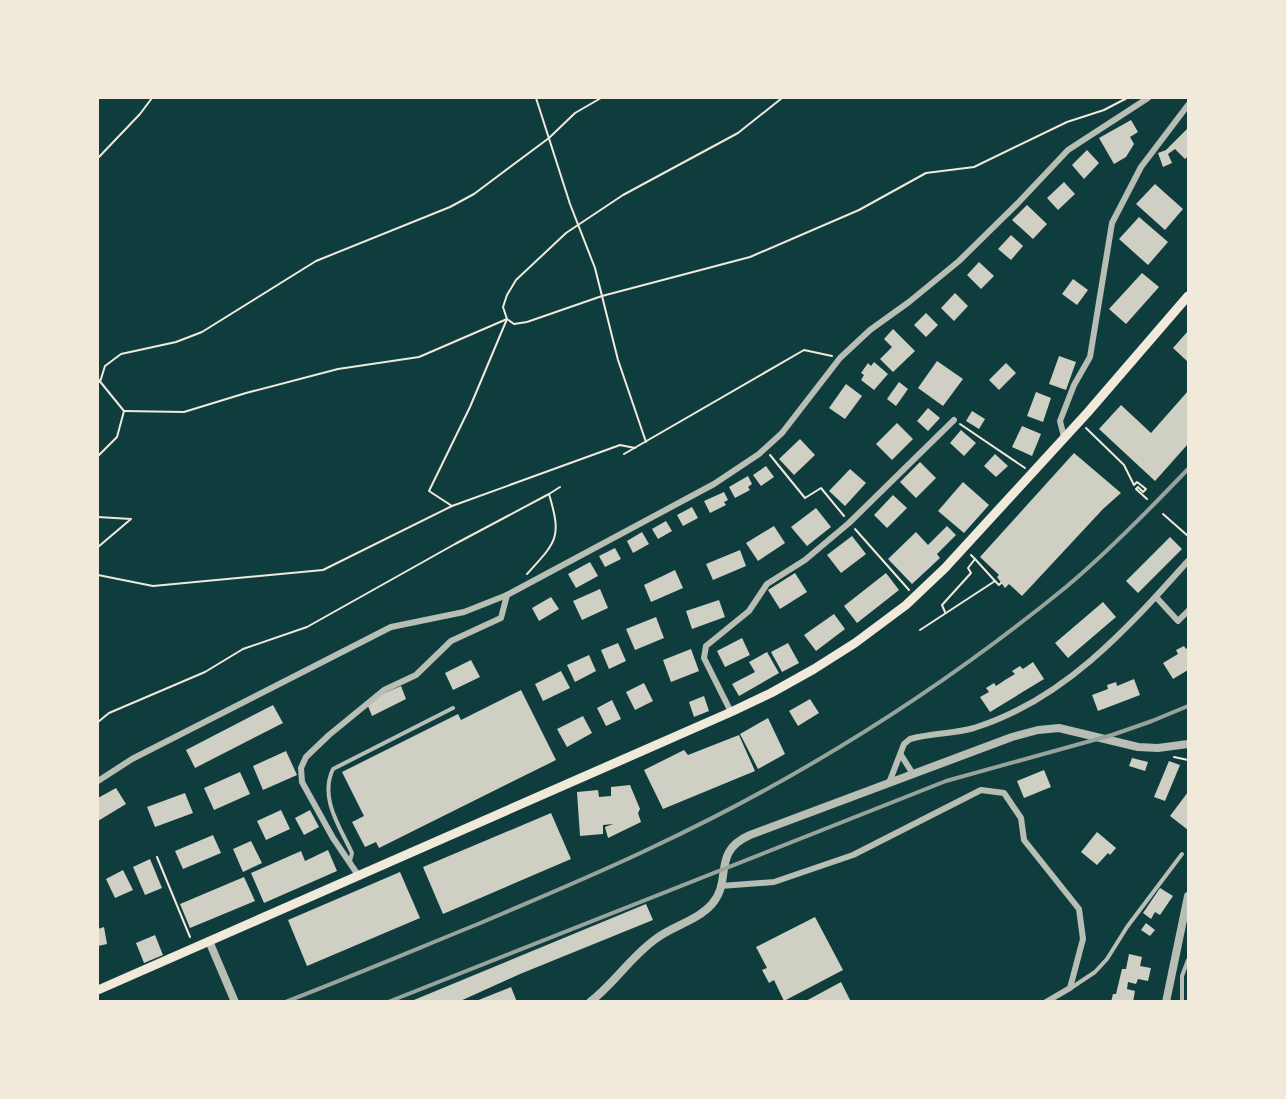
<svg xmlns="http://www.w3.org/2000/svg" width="1286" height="1099" font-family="Quicksand,sans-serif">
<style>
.building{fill:#cfcfc3}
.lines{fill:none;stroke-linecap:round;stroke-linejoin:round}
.path{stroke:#f1e9da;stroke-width:2}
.service{stroke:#b8beb3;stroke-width:4}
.minor{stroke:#b8beb3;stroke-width:6}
.tertiary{stroke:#b8beb3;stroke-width:8}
.secondary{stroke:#f1e9da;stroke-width:9}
.rail{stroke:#97a49c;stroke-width:4}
</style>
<rect width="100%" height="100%" fill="#0f3d3e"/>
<g class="building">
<path d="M1131,120L1138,132L1130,137L1134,144L1126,157L1114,164L1099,138Z"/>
<path d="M1188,128V156L1185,159L1175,149L1168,154L1172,163L1163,167L1158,153L1166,150Z"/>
<path d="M1087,150L1099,163L1084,179L1072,165Z"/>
<path d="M1064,182L1075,194L1058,210L1047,198Z"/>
<path d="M1155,184L1183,209L1165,230L1136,204Z"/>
<path d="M1027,205L1047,224L1033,239L1012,220Z"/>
<path d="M1139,217L1168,242L1148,265L1119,239Z"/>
<path d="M1011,235L1023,246L1011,260L998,249Z"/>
<path d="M979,262L994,276L981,289L967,275Z"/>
<path d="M1142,273L1159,287L1126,324L1109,309Z"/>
<path d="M1073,279L1088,290L1077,305L1062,294Z"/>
<path d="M955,293L968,306L954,321L941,308Z"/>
<path d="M926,313L938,325L926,337L914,325Z"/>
<path d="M893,329L915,351L893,372L880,359L892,347L884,339Z"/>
<path d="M1188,331V362L1173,348Z"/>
<path d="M1059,356L1076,362L1066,390L1049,384Z"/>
<path d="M937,361L963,379L943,406L918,388Z"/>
<path d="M874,362L888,374L874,390L861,380L864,375L861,373L868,363L871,366Z"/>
<path d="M1006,363L1016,373L999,390L989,380Z"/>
<path d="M899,382L908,389L896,406L887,399Z"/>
<path d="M846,384L862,396L845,419L829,408Z"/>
<path d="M1188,391V444L1155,481L1099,429L1121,405L1151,433Z"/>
<path d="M1036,392L1051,398L1043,422L1027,416Z"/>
<path d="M928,408L940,418L928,431L917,421Z"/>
<path d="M972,411L985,419L979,429L966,421Z"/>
<path d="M897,423L913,439L892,460L876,444Z"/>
<path d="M1022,426L1041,434L1032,456L1012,447Z"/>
<path d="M961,430L976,443L964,456L950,443Z"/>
<path d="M800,439L815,455L794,475L779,459Z"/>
<path d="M1074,453L1121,493L1103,509L1022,596L1009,584L1005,588L997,577L999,575L980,557Z"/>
<path d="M995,454L1008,466L996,477L984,466Z"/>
<path d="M920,462L936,478L916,498L900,482Z"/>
<path d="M766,466L774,477L761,486L753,475Z"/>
<path d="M850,469L866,483L845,506L829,491Z"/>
<path d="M748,476L752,484L748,487L750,490L735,498L729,487Z"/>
<path d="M963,482L989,505L964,533L938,511Z"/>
<path d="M724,492L728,500L724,502L726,505L710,513L704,501Z"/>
<path d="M893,495L907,508L887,528L874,515Z"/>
<path d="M692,507L698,518L683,526L677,515Z"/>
<path d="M816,508L831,527L807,546L791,527Z"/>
<path d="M666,521L672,531L658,539L652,529Z"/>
<path d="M774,526L785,543L758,561L746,543Z"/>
<path d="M947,526L956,535L937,554L940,558L912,584L888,559L916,532L928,545Z"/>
<path d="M642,532L649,544L633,553L627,541Z"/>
<path d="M852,536L866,554L841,573L827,555Z"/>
<path d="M1170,537L1182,549L1138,593L1126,581Z"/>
<path d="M615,548L621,559L605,567L599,556Z"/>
<path d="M740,550L746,566L713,580L706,564Z"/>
<path d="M590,562L598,576L576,588L568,574Z"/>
<path d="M675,570L683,588L651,602L644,585Z"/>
<path d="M795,573L807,592L780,609L768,590Z"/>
<path d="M886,573L899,590L857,623L844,606Z"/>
<path d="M600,589L608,608L582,620L573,601Z"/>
<path d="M551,597L559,609L539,621L532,608Z"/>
<path d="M719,600L725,617L692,629L686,611Z"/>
<path d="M1103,602L1116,617L1068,658L1055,643Z"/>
<path d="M834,614L845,629L816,651L804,635Z"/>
<path d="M656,617L664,638L635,650L626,629Z"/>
<path d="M742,638L750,655L725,667L717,651Z"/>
<path d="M618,643L626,661L609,669L601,650Z"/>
<path d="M788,643L799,663L782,672L771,652Z"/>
<path d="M1184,646L1186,649L1188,647V670L1173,679L1163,663L1178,654L1176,650Z"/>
<path d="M691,649L699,671L671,682L663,660Z"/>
<path d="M767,652L779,673L739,696L732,684L755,672L749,662Z"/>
<path d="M589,655L596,671L575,682L567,665Z"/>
<path d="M471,660L480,677L453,690L445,673Z"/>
<path d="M1033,662L1044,679L990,712L980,697L989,692L986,688L994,683L996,686L1005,680L1015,674L1012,671L1020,666L1023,669Z"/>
<path d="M561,671L570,688L543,701L535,684Z"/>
<path d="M1134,679L1140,695L1098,711L1092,695L1108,689L1107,685L1116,682L1117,686Z"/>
<path d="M644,683L653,701L635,710L626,692Z"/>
<path d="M401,686L406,699L372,716L368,706L382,694Z"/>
<path d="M521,690L556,760L379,848L376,842L365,847L352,822L364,816L342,772L458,714L461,720Z"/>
<path d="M704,696L709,711L694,717L689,702Z"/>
<path d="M810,699L819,713L798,726L789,711Z"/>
<path d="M612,700L621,719L606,726L597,708Z"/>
<path d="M273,705L283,723L195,768L186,750Z"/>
<path d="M583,716L592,733L567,747L557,729Z"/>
<path d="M768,718L785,754L758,769L740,734Z"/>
<path d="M739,735L755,771L663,809L644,770L684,750L688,755Z"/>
<path d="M286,751L297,775L263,790L253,766Z"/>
<path d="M1132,758L1148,762L1145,771L1129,766Z"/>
<path d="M1169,761L1180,765L1165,801L1154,797Z"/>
<path d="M1044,770L1051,787L1024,798L1017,781Z"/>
<path d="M240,772L250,794L214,810L204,788Z"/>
<path d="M630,785L640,809L638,813L641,822L608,838L605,827L613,824L603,825V834L580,836L577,792L598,790L599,797L611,796V787Z"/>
<path d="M116,788L126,804L98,821V798Z"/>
<path d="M1188,792V830L1170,816Z"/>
<path d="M185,793L193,813L155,827L147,807Z"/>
<path d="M281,810L290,829L266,840L257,821Z"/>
<path d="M310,810L319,827L304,835L295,818Z"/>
<path d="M551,813L571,859L443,914L423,867Z"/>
<path d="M1097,832L1116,848L1110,855L1108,853L1097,865L1081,852Z"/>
<path d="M213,835L221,853L183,869L175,851Z"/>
<path d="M251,841L262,863L243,872L233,849Z"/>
<path d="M328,850L337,871L264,903L251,873L301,851L305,861Z"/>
<path d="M150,859L162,888L145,895L133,867Z"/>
<path d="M123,870L133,890L115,898L106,879Z"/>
<path d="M400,872L420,918L307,966L288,920Z"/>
<path d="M244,877L255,901L190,928L180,904Z"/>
<path d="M1160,888L1173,896L1160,915L1155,912L1151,919L1143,913Z"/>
<path d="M646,904L653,920L520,974L458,1002H409Z"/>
<path d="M815,917L843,970L784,1001L774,980L769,983L762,970L767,968L756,947Z"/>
<path d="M1146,923L1155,930L1150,936L1141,930Z"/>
<path d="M104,927L107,944L98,946V929Z"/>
<path d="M155,935L163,955L144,963L136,943Z"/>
<path d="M1129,954L1142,957L1140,966L1151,968L1148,981L1138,979L1136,984L1128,982L1127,989L1135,991L1133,1002H1111L1113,994H1116L1122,969H1126Z"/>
<path d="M841,982L851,1002H804Z"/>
<path d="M511,987L517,1002H476V1001Z"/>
</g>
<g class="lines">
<g class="path">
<path d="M536,98L570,204L595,268L618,360L646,442"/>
<path d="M782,98L738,133L623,195L566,233L516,280L507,295L503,307L507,319L514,324L527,322L602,296L750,257L859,210L926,173L974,167L1067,122L1104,110L1127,98"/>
<path d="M98,158L140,114L152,98"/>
<path d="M98,379L124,411L117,437L98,456"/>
<path d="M100,382L105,366L121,354L176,342L202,332L316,261L450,207L474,194L549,138L575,113L601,98"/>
<path d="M124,411L184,412L246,393L338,369L419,357L507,319"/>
<path d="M960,424L1025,468"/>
<path d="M1086,428L1124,465L1134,485L1137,482L1146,489L1143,492L1138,487L1136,489L1147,499"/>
<path d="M624,454L804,350L832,356"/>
<path d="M770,455L805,498L821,488L844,516"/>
<path d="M452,506L429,491L470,407L507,319"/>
<path d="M1163,514L1188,536"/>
<path d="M98,517L131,519L98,547"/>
<path d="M855,529L909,590"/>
<path d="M975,559L995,581"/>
<path d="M527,574C557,541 562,538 549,494L560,487"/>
<path d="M98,575L153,586L323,570L452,506L620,445L635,448"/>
<path d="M945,612L942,605L971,573L968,568L975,559L971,555"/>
<path d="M920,630L995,581L999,585L1001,583"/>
<path d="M98,722L109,713L205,672L243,649L307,627L455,544L549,494"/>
<path d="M1174,757L1188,760"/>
<path d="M157,857L190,937"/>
</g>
<g class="service">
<path d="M350,861L352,853C340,827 319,798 333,769L453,708"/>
<path d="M1071,988L1095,972L1107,959L1127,927L1182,854"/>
<path d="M1182,1002V976L1188,960"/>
</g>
<g class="minor">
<path d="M1064,437L1060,421L1074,385L1090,357L1112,223L1141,167L1188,105"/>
<path d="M1156,597L1178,621L1188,611"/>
<path d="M731,712L704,658L706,646L749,611L767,584L805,560L849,523L954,420"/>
<path d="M901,755L913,774"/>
<path d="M98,781L132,759L391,627L464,612L507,595L714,484L759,454L782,433L840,358L870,330L909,302L959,261L1018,203L1068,150L1148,98"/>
<path d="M889,783L904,744L910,739C931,733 953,734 974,728C1064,700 1127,629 1188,561"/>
<path d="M358,875L333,838L302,782L301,768L306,757L329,735L384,690L416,675L451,641L501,618L507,595"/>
<path d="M720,886L774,882L853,855L981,790L1004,793L1021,818L1024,840L1079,909L1083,939L1070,988L1046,1002"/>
</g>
<g class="tertiary">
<path d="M209,941L235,1002"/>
<path d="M590,1002C615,983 631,956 657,938C673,926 698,920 712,904C733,880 711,852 750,835L1012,737L1038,730L1059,728L1138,747L1158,748L1188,744"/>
<path d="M1166,1002L1188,896"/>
</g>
<path class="secondary" d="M98,990L731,712L771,693L814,669L855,643L906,605L945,568L1088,412L1188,296"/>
<g class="rail">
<path d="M285,1002C350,977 414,950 478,924C536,899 595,875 653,847C800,778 940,690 1066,587C1109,551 1149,510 1188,469"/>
<path d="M388,1002L946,781L1112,735L1152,721L1188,706"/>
</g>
</g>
<rect width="1286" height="1099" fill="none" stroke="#f1e9da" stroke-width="198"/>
</svg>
